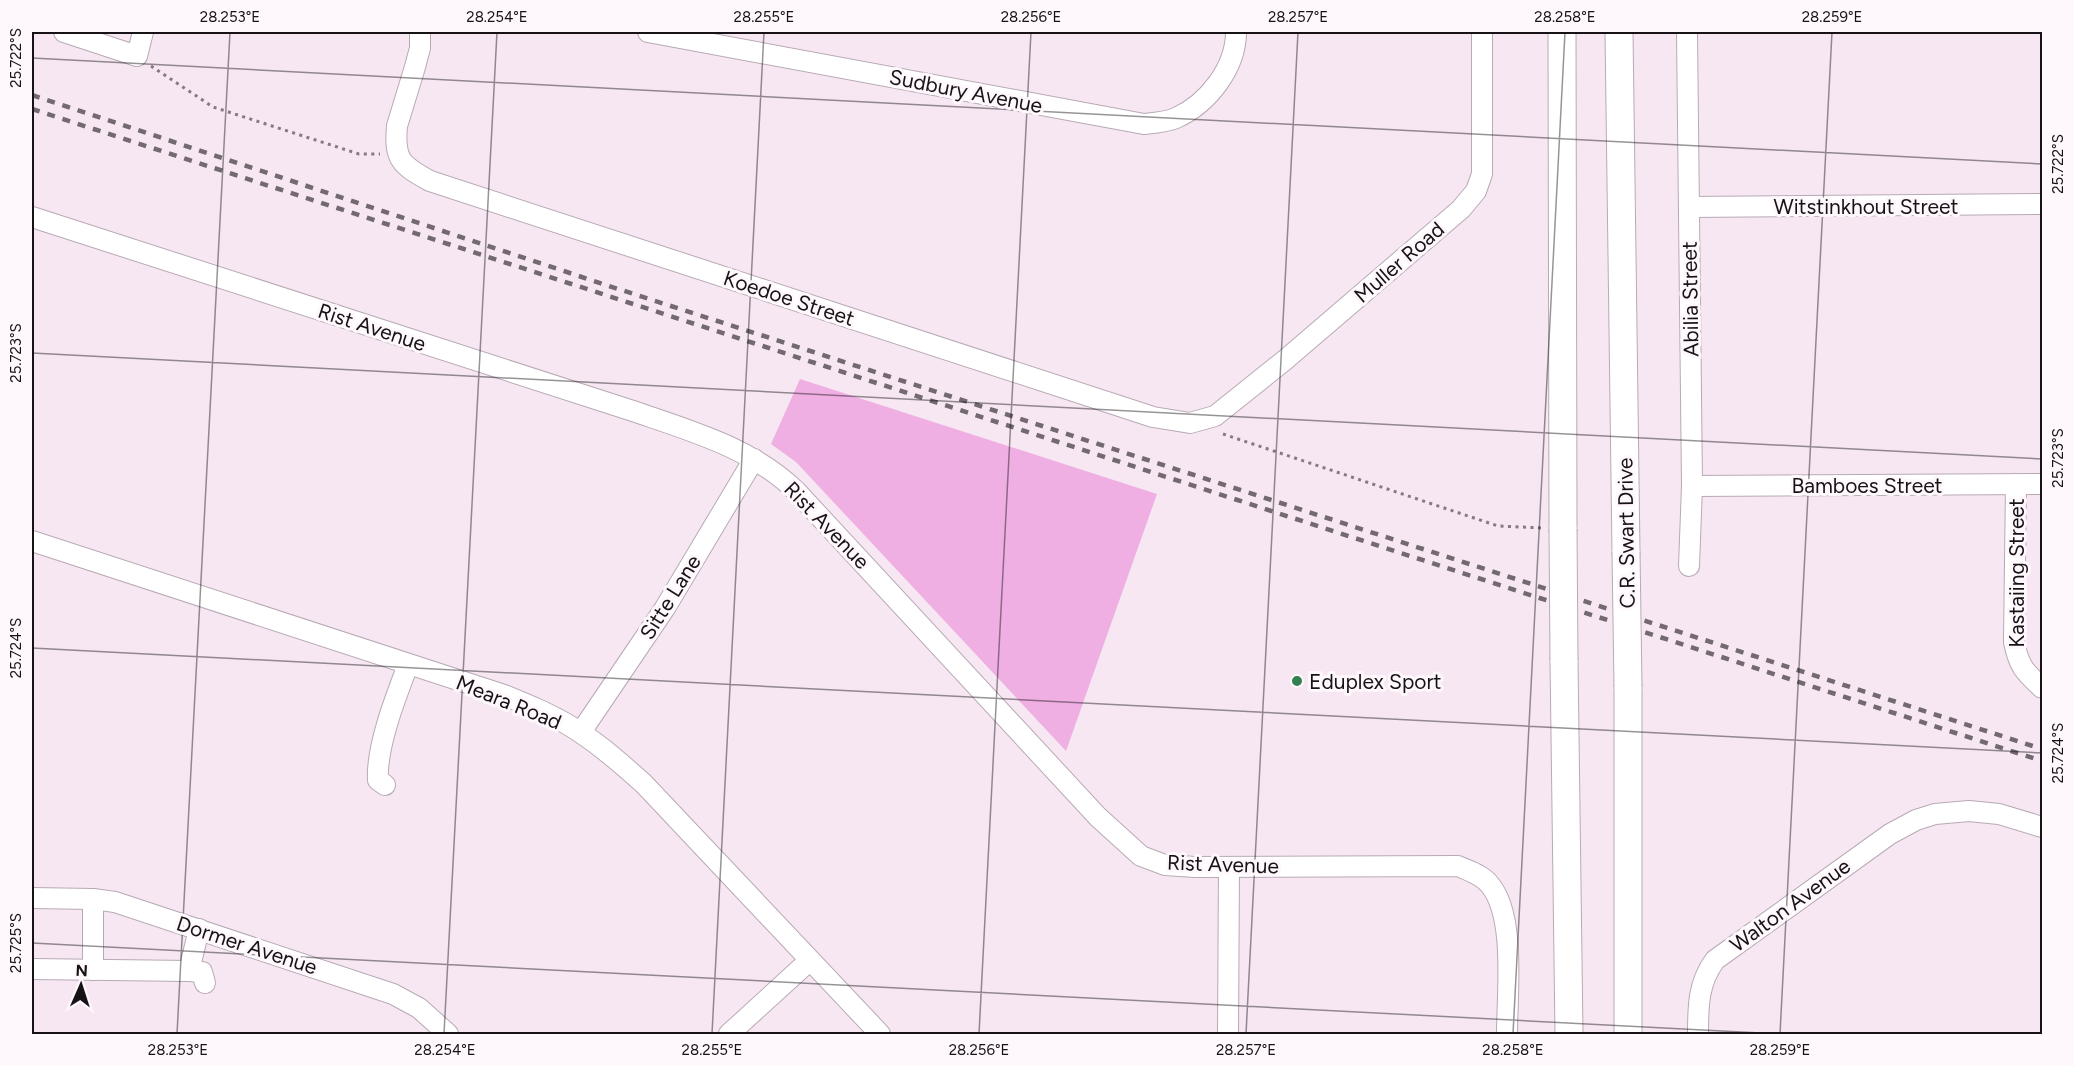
<svg xmlns="http://www.w3.org/2000/svg" width="2074" height="1066" font-family="Figtree,sans-serif">
<style>
.park{fill:#efafe2}
.lines{fill:none;stroke-linecap:round;stroke-linejoin:round}
.minor-casing{stroke:#b8aab5;stroke-width:22}
.secondary-casing{stroke:#b8aab5;stroke-width:29}
.path{stroke:#847a82;stroke-width:3;stroke-dasharray:3 4.5;stroke-linecap:butt}
.minor{stroke:#fff;stroke-width:20}
.secondary{stroke:#fff;stroke-width:27}
.rail{stroke:#736971;stroke-width:4.5;stroke-dasharray:8 8;stroke-linecap:butt}
.secondary-bridge-casing{stroke:#b8aab5;stroke-width:29;stroke-linecap:butt}
.secondary-bridge{stroke:#fff;stroke-width:27}
.ticks{fill:none;stroke:#171216;stroke-width:1.5;stroke-opacity:0.45}
.poi-dot{fill:#338151;stroke:#fef7fc;stroke-width:2}
.labels{text-anchor:middle;dominant-baseline:central;stroke-width:6;stroke-linejoin:round;paint-order:stroke}
.street-label{font-size:21px;fill:#171216;stroke:#fef7fc}
.poi-label{font-size:21px;fill:#171216;stroke:#fef7fc;text-anchor:start}
.neatline{fill:none;stroke:#171216;stroke-width:2}
.ticks-label{font-size:15px;text-anchor:middle;fill:#171216}
</style>
<rect width="100%" height="100%" fill="#f6e7f3"/>
<path class="park" d="M800,379L1157,494L1066,751L796,462L771,444Z"/>
<g class="lines">
<defs>
<g id="minor">
<path d="M64,32L137,56L143,32"/>
<path d="M420,32V48L415,67L397,126C394,160 401,165 430,181L1153,417L1190,423L1215,416L1285,360L1461,209L1476,191L1482,174V32"/>
<path d="M648,32L1144,124C1154,123 1167,122 1176,118C1209,103 1236,67 1236,32"/>
<path d="M1687,32L1692,486L1689,566"/>
<path d="M1689,207L2042,204"/>
<path d="M32,217L633,411C691,431 752,448 796,491L1098,817L1141,856L1165,865L1195,867L1458,866C1469,871 1483,875 1490,885C1516,916 1507,994 1507,1034"/>
<path d="M2016,484L2014,642C2019,667 2025,672 2042,688"/>
<path d="M1692,486L2042,484"/>
<path d="M32,541L504,695C531,706 558,717 581,733C604,748 624,766 644,784L880,1034"/>
<path d="M581,732L665,608L754,459"/>
<path d="M385,785L378,780C376,747 396,696 408,665"/>
<path d="M32,898L93,899L115,902L393,994L419,1008L448,1034"/>
<path d="M93,899V970"/>
<path d="M32,969L189,971L202,972L205,983"/>
<path d="M189,971L199,929"/>
<path d="M729,1034L809,961"/>
<path d="M1228,1034L1229,867"/>
<path d="M1698,1034C1698,1007 1698,983 1715,960L1890,834L1916,820L1935,814L1969,811L1999,814L2042,827"/>
</g>
<g id="secondary">
<path d="M1562,32L1563,529"/>
<path d="M1619,32L1626,552"/>
<path d="M1564,660L1569,1034"/>
<path d="M1628,687V1034"/>
</g>
</defs>
<use href="#minor" class="minor-casing"/>
<use href="#secondary" class="secondary-casing"/>
<g class="path">
<path d="M151,66L213,107L359,154H380"/>
<path d="M1223,434L1498,526L1543,528"/>
</g>
<use href="#minor" class="minor"/>
<use href="#secondary" class="secondary"/>
<g class="rail">
<path d="M32,95L609,286L2042,749"/>
<path d="M32,109L2042,761"/>
</g>
<defs>
<g id="secondary-bridge">
<path d="M1563,529L1564,660"/>
<path d="M1626,552L1628,687"/>
</g>
</defs>
<use href="#secondary-bridge" class="secondary-bridge-casing"/>
<use href="#secondary-bridge" class="secondary-bridge"/>
</g>
<path class="ticks" d="M32,58L2042,164M32,353L2042,459M32,648L2042,753M32,943L1781,1034M177,1034L230,32M444,1034L497,32M712,1034L764,32M979,1034L1031,32M1246,1034L1298,32M1513,1034L1565,32M1780,1034L1832,32"/>
<circle class="poi-dot" cx="1297" cy="681" r="6"/>
<g class="labels">
<g class="street-label">
<text transform="translate(966 91) rotate(11)">Sudbury Avenue</text>
<text x="1866" y="206">Witstinkhout Street</text>
<text transform="translate(1399 262) rotate(-41)">Muller Road</text>
<text transform="translate(789 298) rotate(18)">Koedoe Street</text>
<text transform="translate(1690 299) rotate(-91)">Abilia Street</text>
<text transform="translate(372 327) rotate(18)">Rist Avenue</text>
<text x="1867" y="485">Bamboes Street</text>
<text transform="translate(827 525) rotate(46)">Rist Avenue</text>
<text transform="translate(1626 533) rotate(-91)">C.R. Swart Drive</text>
<text transform="translate(2016 573) rotate(-90)">Kastaiing Street</text>
<text transform="translate(670 597) rotate(-58)">Sitte Lane</text>
<text transform="translate(509 702) rotate(22)">Meara Road</text>
<text transform="translate(1223 864) rotate(2)">Rist Avenue</text>
<text transform="translate(1790 905) rotate(-36)">Walton Avenue</text>
<text transform="translate(247 945) rotate(18)">Dormer Avenue</text>
</g>
<g class="poi-label">
<text x="1309" y="681">Eduplex Sport</text>
</g>
</g>
<rect width="2074" height="1066" fill="none" stroke="#fef7fc" stroke-width="66"/>
<g transform="translate(81 985) rotate(3)" stroke="#fef7fc" stroke-width="4.5" paint-order="stroke">
<path d="M0-4.5L10 22L0 15L-10 22Z" fill="#171216"/>
<text y="-9" font-size="16" font-weight="bold" text-anchor="middle" fill="#171216">N</text>
</g>
<rect x="33" y="33" width="2008" height="1000" class="neatline"/>
<g class="ticks-label">
<text x="230" y="22">28.253°E</text>
<text x="497" y="22">28.254°E</text>
<text x="764" y="22">28.255°E</text>
<text x="1031" y="22">28.256°E</text>
<text x="1298" y="22">28.257°E</text>
<text x="1565" y="22">28.258°E</text>
<text x="1832" y="22">28.259°E</text>
<text transform="translate(16 58) rotate(-90)" y="5">25.722°S</text>
<text transform="translate(2058 164) rotate(-90)" y="5">25.722°S</text>
<text transform="translate(16 353) rotate(-90)" y="5">25.723°S</text>
<text transform="translate(2058 458) rotate(-90)" y="5">25.723°S</text>
<text transform="translate(16 648) rotate(-90)" y="5">25.724°S</text>
<text transform="translate(2058 753) rotate(-90)" y="5">25.724°S</text>
<text transform="translate(16 943) rotate(-90)" y="5">25.725°S</text>
<text x="178" y="1055">28.253°E</text>
<text x="445" y="1055">28.254°E</text>
<text x="712" y="1055">28.255°E</text>
<text x="979" y="1055">28.256°E</text>
<text x="1246" y="1055">28.257°E</text>
<text x="1513" y="1055">28.258°E</text>
<text x="1780" y="1055">28.259°E</text>
</g>
</svg>
